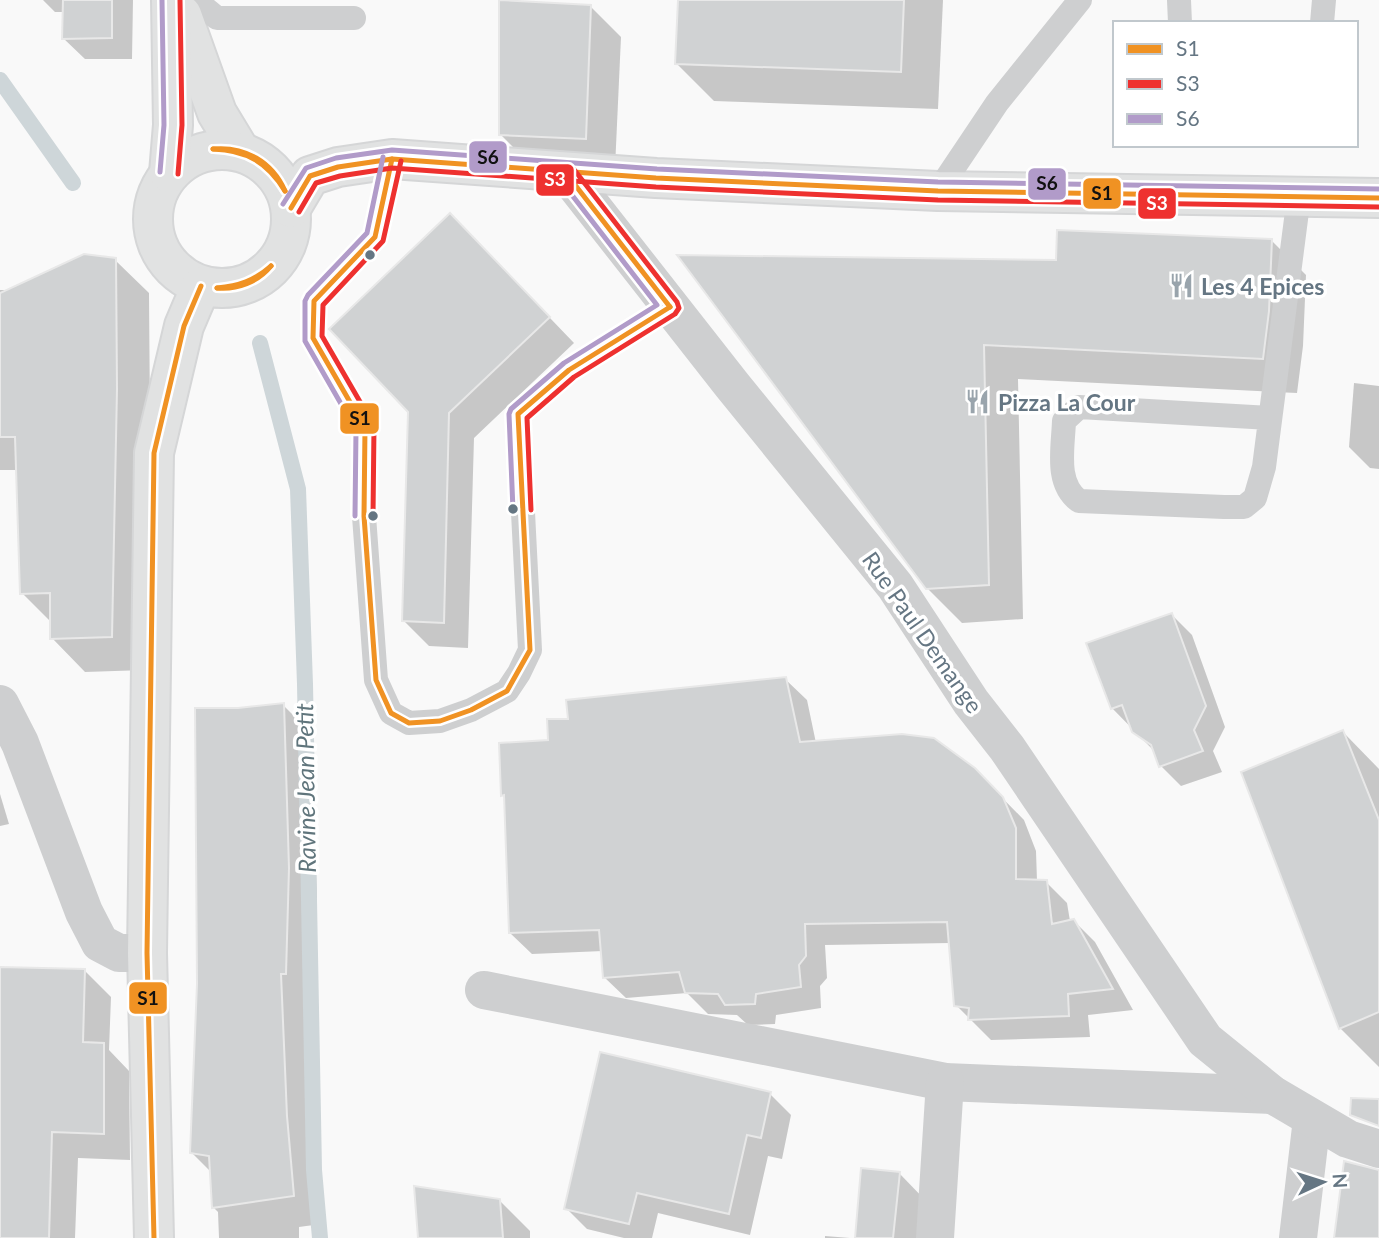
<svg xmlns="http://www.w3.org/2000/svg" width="1379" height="1238" font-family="Lato,sans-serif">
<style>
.shadow{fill:#0003}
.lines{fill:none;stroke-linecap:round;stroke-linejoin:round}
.stream{stroke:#ced6d9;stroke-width:16}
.building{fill:#d0d2d3;stroke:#e8e8e8;stroke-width:2}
.primary-casing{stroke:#d5d6d7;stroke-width:42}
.service{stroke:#cecfd0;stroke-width:24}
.minor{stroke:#cecfd0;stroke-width:38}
.tertiary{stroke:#cecfd0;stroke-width:38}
.primary{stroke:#e1e2e2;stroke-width:38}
.bus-1-casing{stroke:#fff;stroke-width:10}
.bus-2-casing{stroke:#fff;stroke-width:10}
.bus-3-casing{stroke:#fff;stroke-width:10}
.bus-1{stroke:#f09223;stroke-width:5}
.bus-2{stroke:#ee312f;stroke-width:5}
.bus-3{stroke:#b19bc9;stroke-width:5}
.bus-dot{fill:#657683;stroke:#fff;stroke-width:2.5}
.labels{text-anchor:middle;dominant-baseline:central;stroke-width:7;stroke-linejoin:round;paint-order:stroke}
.poi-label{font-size:23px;font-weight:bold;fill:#657683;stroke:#fff;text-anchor:start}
.street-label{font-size:23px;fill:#657683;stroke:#fff}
.water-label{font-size:24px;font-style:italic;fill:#60757c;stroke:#fff}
.line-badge{stroke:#fff;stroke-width:2.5}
.badge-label{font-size:19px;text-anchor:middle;font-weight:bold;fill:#fff}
.pale-badge-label{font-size:19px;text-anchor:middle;font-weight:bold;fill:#111}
</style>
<rect width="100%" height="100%" fill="#f9f9f9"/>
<g class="shadow">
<path d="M43,0H133L132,59H85L63,38L64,12H55Z"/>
<path d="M679,0H943L938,109L714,101L676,63Z"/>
<path d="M590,6L621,37L615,168L531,165L500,134Z"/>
<path d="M475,240L574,343L474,438L468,648L429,646L404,621L409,411Z"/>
<path d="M1272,241L1306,275L1303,346L1297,393L1018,379L1023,619L962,623L927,588L680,257L1058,261Z"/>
<path d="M115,260L149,293L150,423L145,670L85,672L52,638V623L22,593L18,470H0V290H9Z"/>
<path d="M1354,383L1379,386V469L1370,468L1349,447Z"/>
<path d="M1172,615L1192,635L1225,727L1213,751L1222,772L1181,786L1161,766L1156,753L1112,708Z"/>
<path d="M785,679L807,700L816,743L974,769L1024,820L1036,851L1037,881L1046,882L1067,903L1070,921L1073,920L1095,942L1133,1010L1088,1015L1090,1037L991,1040L956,1005L951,943L825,945L827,978L820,986L821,1008L776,1015L775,1024L748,1025L737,1015L708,1014L687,993L626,998L604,977L603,951L532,954L510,933L506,798L502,795L570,721Z"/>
<path d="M283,705L311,733L317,897L313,1002H308L315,1145L321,1224L299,1227V1238H219L218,1212L214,1208L212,1173L191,1152L238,710Z"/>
<path d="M1343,732L1379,769V1067L1340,1028Z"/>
<path d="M0,794L9,824L0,826Z"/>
<path d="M0,968L84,970L111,997L109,1050L129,1071L130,1160L78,1158L75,1238H0Z"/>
<path d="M770,1094L791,1115L782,1159L768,1156L750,1235L658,1213L652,1238H624L587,1229L566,1208Z"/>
<path d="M899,1173L929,1204L926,1238H857Z"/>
<path d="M499,1200L530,1231V1238H420Z"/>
<path d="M825,1236L850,1238H825Z"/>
</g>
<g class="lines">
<g class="stream">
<path d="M0,80L73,183"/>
<path d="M260,343L298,489L305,684L314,1170L320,1238"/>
</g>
</g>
<g class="building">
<path d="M63,0H112V38L62,39Z"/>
<path d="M499,0L591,5L586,139L499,135Z"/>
<path d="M678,0H904L901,72L675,64Z"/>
<path d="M450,213L550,317L449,413L444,623L402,621L408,412L329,329Z"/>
<path d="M1057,230L1272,239L1269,311L1263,359L984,345L989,585L926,589L677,255L1056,260Z"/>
<path d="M84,254L116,258L117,389L112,637L50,639V593L20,594L15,437H0V293Z"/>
<path d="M1172,613L1206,706L1194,730L1203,751L1159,767L1151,745L1132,732L1122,705L1111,709L1086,643Z"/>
<path d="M786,677L800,742L902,734L934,738L975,768L1003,797L1016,828V879L1047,880L1052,924L1074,919L1113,989L1068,994L1069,1016L968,1020L969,1008L954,1006L947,922L805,924L806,956L799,965L801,987L756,994L755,1004L725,1005L718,994L685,993L679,972L603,978L599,930L509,933L504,795L501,796L499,743L548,740L547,719H568L566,700Z"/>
<path d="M284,703L289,868L286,974H281L287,1116L294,1196L212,1208L209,1156L190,1153L197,984L195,708H238Z"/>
<path d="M1343,730L1379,820V1012L1339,1029L1241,772Z"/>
<path d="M0,967L85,969L83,1042L104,1043V1134L52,1132L49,1238H0Z"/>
<path d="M600,1052L771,1092L761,1138L747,1135L729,1214L637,1193L629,1224L564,1209Z"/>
<path d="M1351,1098L1379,1099V1126L1350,1115Z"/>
<path d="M1344,1161L1379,1170V1238H1334Z"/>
<path d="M861,1168L900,1172L893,1238H855Z"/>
<path d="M414,1186L500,1199L503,1238H418Z"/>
</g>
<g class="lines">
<defs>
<g id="primary">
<path d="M182,15L217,113L240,151"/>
<circle cx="222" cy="219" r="69"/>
<path d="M169,173L173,125L171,0"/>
<path d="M291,208L310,176L338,167L392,159L656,178L938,191L1379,198"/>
<path d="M154,1238L147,953L154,453L184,326L201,286"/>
</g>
</defs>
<use href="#primary" class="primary-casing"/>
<g class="service">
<path d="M195,0L217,18H354"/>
<path d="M1179,0L1180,23"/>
<path d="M1322,23L1324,0"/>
<path d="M392,159L375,237L314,301L313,338L365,428L364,516L376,680L391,713L409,723L440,721L471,710L507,691L519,673L530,650L518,414L569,370L670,307"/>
<path d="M938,191L997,103L1080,0"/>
<path d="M1270,418L1079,407L1064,421C1063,449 1055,483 1079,501L1224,507H1244L1255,498L1264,467L1299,196"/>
</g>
<g class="minor">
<path d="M0,704L20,743L84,912L100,943L119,953H147"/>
<path d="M484,990L945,1082L1273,1095"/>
<path d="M935,1238L945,1082"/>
<path d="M1298,1238L1312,1119"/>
</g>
<path class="tertiary" d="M565,172L732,385L895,586L971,702L1007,748L1205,1040L1273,1095L1348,1139L1379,1149"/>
<use href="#primary" class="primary"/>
<defs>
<g id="bus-1">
<path d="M213,149C245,146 272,162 285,191"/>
<path d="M213,149C247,150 268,163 285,191"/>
<path d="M392,159L375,237L314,301L313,338L365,428L364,516L376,680L391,713L409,723L440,721L471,710L507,691L530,650L518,414L569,370L670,307"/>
<path d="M565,172L670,307"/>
<path d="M291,208L310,176L338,167L392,159L656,178L938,191L1379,198"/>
<path d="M217,288C237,290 258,282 271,266"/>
<path d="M217,288C239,286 254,281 271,266"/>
<path d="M154,1238L147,953L154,453L184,326L201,286"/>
</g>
<g id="bus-2">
<path d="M178,174L182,125L180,0"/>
<path d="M299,212L316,183L340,176L392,168L656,187L938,200L1379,207"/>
<path d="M531,510L527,418L574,377L675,314L679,308L677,302L572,167"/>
<path d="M373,516L374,426L322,336L323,305L383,241L401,161"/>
</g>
<g id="bus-3">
<path d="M160,172L164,125L162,0"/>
<path d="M283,204L306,168L336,158L392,150L657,169L938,182L1379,189"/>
<path d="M513,510L509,414L511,409L564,363L657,305L558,177"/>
<path d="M355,516L356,430L305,341V301L308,295L367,233L383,157"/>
</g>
</defs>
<use href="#bus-1" class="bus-1-casing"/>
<use href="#bus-2" class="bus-2-casing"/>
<use href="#bus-3" class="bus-3-casing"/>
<use href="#bus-1" class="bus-1"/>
<use href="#bus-2" class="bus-2"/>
<use href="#bus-3" class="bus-3"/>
</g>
<defs>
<symbol id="restaurant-bare" viewBox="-9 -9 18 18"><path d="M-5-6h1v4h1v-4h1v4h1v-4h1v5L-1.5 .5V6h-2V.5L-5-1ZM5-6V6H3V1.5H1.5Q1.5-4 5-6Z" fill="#99a4ac" stroke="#fff" stroke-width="2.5" paint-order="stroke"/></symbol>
</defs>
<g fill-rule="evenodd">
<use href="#restaurant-bare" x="1164" y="268" width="35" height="35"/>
<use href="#restaurant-bare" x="960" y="384" width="35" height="35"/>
</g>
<g class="bus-dot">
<circle cx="370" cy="255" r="6"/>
<circle cx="513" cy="509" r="6"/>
<circle cx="373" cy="516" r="6"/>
</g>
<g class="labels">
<g class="poi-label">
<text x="1201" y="286">Les 4 Epices</text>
<text x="998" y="402">Pizza La Cour</text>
</g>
<g class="street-label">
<text transform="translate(923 632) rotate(55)">Rue Paul Demange</text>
</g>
<g class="water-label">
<text transform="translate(305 788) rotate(-91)">Ravine Jean Petit</text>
</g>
</g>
<g class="line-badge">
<rect x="468" y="140" width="40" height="34" rx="7" fill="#b19bc9"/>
<rect x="535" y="163" width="40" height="34" rx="7" fill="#ee312f"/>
<rect x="1027" y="167" width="40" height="34" rx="7" fill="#b19bc9"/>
<rect x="1082" y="177" width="40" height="33" rx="7" fill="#f09223"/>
<rect x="1137" y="187" width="40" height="33" rx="7" fill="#ee312f"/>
<rect x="339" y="402" width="41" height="33" rx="7" fill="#f09223"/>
<rect x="128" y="981" width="40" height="34" rx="7" fill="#f09223"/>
</g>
<g class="badge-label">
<text x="555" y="186">S3</text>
<text x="1157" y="210">S3</text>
</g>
<g class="pale-badge-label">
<text x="488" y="164">S6</text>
<text x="1047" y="190">S6</text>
<text x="1102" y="200">S1</text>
<text x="360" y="425">S1</text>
<text x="148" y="1005">S1</text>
</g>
<rect x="1113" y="21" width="245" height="126" fill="#ffffff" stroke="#c1c8cd" stroke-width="2"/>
<rect x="1127" y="44" width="35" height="10" fill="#f09223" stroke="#c1c8cd" stroke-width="2"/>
<text x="1176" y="56" font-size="21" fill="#657683">S1</text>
<rect x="1127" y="79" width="35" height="10" fill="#ee312f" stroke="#c1c8cd" stroke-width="2"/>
<text x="1176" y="91" font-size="21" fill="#657683">S3</text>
<rect x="1127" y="114" width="35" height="10" fill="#b19bc9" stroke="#c1c8cd" stroke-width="2"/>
<text x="1176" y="126" font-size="21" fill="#657683">S6</text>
<g transform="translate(1323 1182) rotate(86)" stroke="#ffffff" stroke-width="5" paint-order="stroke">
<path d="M0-5L12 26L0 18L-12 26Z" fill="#657683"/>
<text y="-10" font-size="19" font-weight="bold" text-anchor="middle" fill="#657683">N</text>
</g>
</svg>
